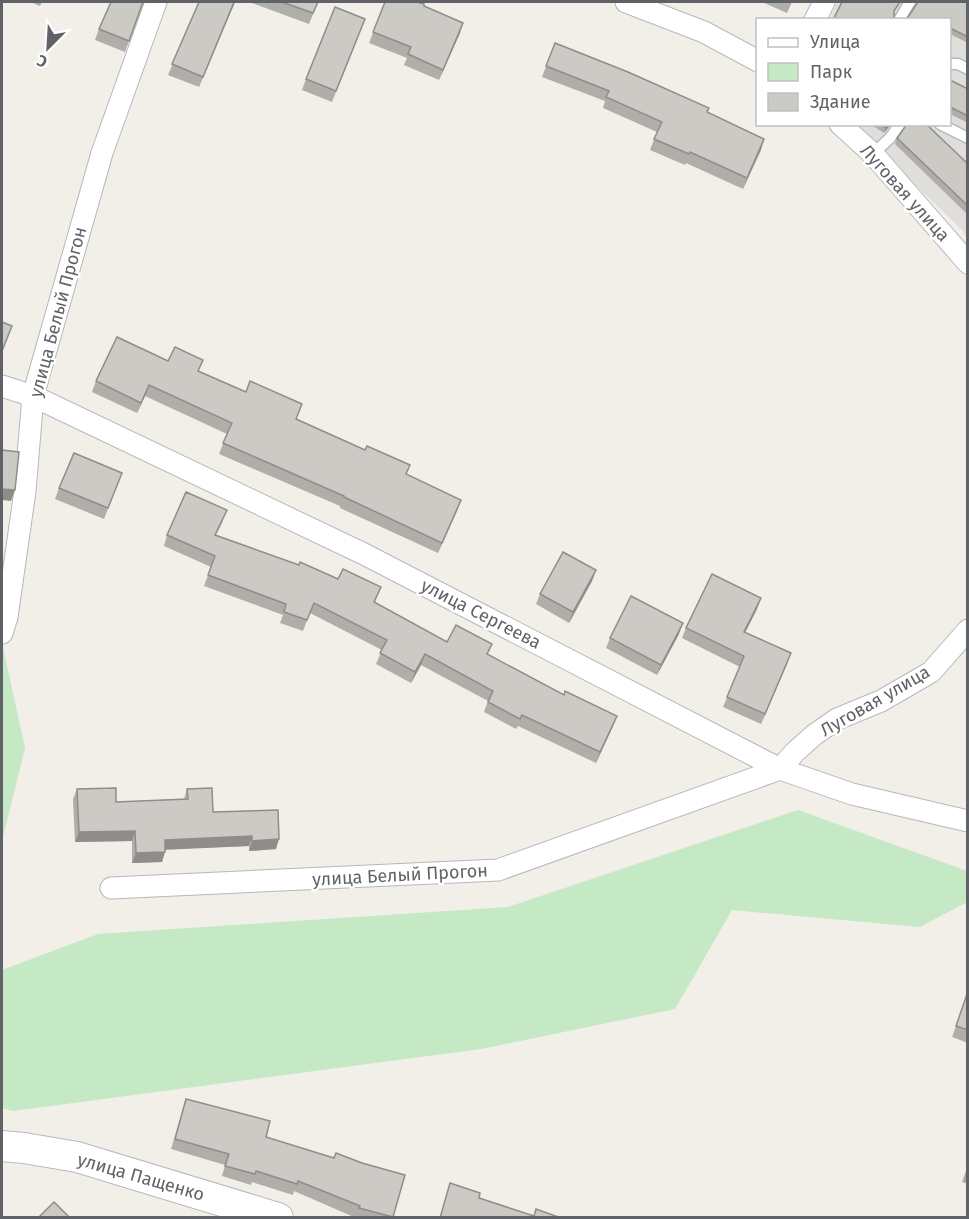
<svg xmlns="http://www.w3.org/2000/svg" width="969" height="1219" font-family="'Fira Sans',sans-serif">
<style>
.industrial{fill:#e0deda}
.green{fill:#c5e8c5}
.lines{fill:none;stroke-linecap:round;stroke-linejoin:round}
.lane-casing{stroke:#b5b8bc;stroke-width:13}
.street-casing{stroke:#b5b8bc;stroke-width:23}
.secondary-casing{stroke:#b6babf;stroke-width:32}
.lane{stroke:#fff;stroke-width:10}
.street{stroke:#fff;stroke-width:21}
.secondary{stroke:#fff;stroke-width:30}
.wall{fill:#afaea9}
.shaded-wall{fill:#8f8d8a}
.building{fill:#cccac5;stroke:#8f8d8a;stroke-width:1.5}
.labels{text-anchor:middle;dominant-baseline:central;stroke-width:5;stroke-linejoin:round;paint-order:stroke}
.street-label{font-size:18px;fill:#5f6368;stroke:#fff}
</style>
<rect width="100%" height="100%" fill="#f1efe8"/>
<path class="industrial" d="M837,2H967V239L963,231L853,125L950,124V20H830Z"/>
<g class="green">
<path d="M2,643L25,748L2,841Z"/>
<path d="M798,810L967,871V902L920,927L732,910L675,1009L481,1049L13,1111L2,1108V970L98,934L508,907Z"/>
</g>
<g class="lines">
<defs>
<g id="lane">
<path d="M899,20L910,2"/>
<path d="M950,64H958L968,69"/>
<path d="M940,124L968,138"/>
<path d="M873,154L890,138L900,124"/>
</g>
<g id="street">
<path d="M626,2L704,32L758,61"/>
<path d="M815,20L824,2"/>
<path d="M840,124L873,154L968,263"/>
<path d="M2,386L33,396L364,554L780,769L852,794L968,821"/>
<path d="M2,633L7,617L25,491L33,396L102,153L156,2"/>
<path d="M111,888L498,870L780,769L795,752L814,735L837,719L881,701L931,672L968,630"/>
</g>
<path id="secondary" d="M2,1146L24,1148L77,1157L278,1218"/>
</defs>
<use href="#lane" class="lane-casing"/>
<use href="#street" class="street-casing"/>
<use href="#secondary" class="secondary-casing"/>
<use href="#lane" class="lane"/>
<use href="#street" class="street"/>
<use href="#secondary" class="secondary"/>
</g>
<g class="wall">
<path d="M30,2H42L40,6Z"/>
<path d="M143,2L125,52L95,40L99,29Z"/>
<path d="M199,2H235L199,87L168,75Z"/>
<path d="M249,2H318L309,24Z"/>
<path d="M385,2L460,33L439,80L404,65L407,58L369,43Z"/>
<path d="M762,2H792L787,13Z"/>
<path d="M917,2H968V43L950,34V20L917,3Z"/>
<path d="M365,19L332,102L302,90L306,79Z"/>
<path d="M555,43L764,139L743,189L686,163L685,165L650,150L657,132L603,108L605,101L542,77Z"/>
<path d="M950,80L968,89V123L950,114Z"/>
<path d="M870,124H891L884,133Z"/>
<path d="M897,138L968,164V215L895,144Z"/>
<path d="M168,361L199,371L296,420L365,450L410,465L406,475L461,500L438,553L340,508V506L219,454L227,434L145,396L137,413L92,392L96,381Z"/>
<path d="M122,473L104,519L55,499L59,488Z"/>
<path d="M223,521L216,535L338,579L381,587L375,602L447,642L488,655L613,726L596,763L518,726L516,729L484,712L488,701L421,665L411,683L376,664L382,650L310,613L303,631L280,623L283,615L204,586L211,567L164,546L167,535Z"/>
<path d="M596,570L592,581L569,623L536,604L540,594Z"/>
<path d="M757,609L745,632L787,664L761,724L723,707L740,667L682,638L686,628Z"/>
<path d="M679,634L657,675L606,648L610,638Z"/>
<path d="M77,789L116,802L184,799L187,789L213,812L276,849L249,851V846L165,849L162,862L132,863V841L75,842L73,799Z"/>
<path d="M968,994V1043L952,1037Z"/>
<path d="M186,1099L266,1137L393,1218H356L294,1191L293,1195L252,1182L251,1185L222,1176L225,1165L171,1149Z"/>
<path d="M968,1165V1184L962,1182Z"/>
</g>
<g class="shaded-wall">
<path d="M234,2H235L199,87L203,77Z"/>
<path d="M463,23L460,33L439,80L443,70Z"/>
<path d="M889,124H891L884,133L886,128Z"/>
<path d="M764,139L761,150L743,189L747,178Z"/>
<path d="M149,385L145,396L137,413L141,403Z"/>
<path d="M2,489L15,490L11,501L2,500Z"/>
<path d="M461,500L457,511L438,553L442,543Z"/>
<path d="M596,570L592,581L569,623L573,612Z"/>
<path d="M761,598L757,609L740,643L744,632Z"/>
<path d="M683,623L679,634L657,675L661,665Z"/>
<path d="M791,653L787,664L761,724L765,714Z"/>
<path d="M425,654L421,665L411,683L415,672Z"/>
<path d="M617,716L613,726L596,763L600,752Z"/>
<path d="M135,831L132,841L75,842L79,832Z"/>
<path d="M252,836L249,846L161,850L165,840Z"/>
<path d="M279,839L276,849L249,851L252,841Z"/>
<path d="M165,852L162,862L132,863L136,853Z"/>
</g>
<g class="building">
<path d="M111,2H143L129,41L99,29Z"/>
<path d="M199,2H234L203,77L172,64Z"/>
<path d="M282,2H318L313,13Z"/>
<path d="M385,2H417L424,4V6L463,23L443,70L408,54L411,47L373,32Z"/>
<path d="M842,2H900L894,11V18L896,20H833Z"/>
<path d="M918,2H968V37L950,28V20H906Z"/>
<path d="M335,7L365,19L336,91L306,79Z"/>
<path d="M555,43L628,72L709,108L707,112L764,139L747,178L690,152L689,154L654,139L662,122L606,97L609,91L546,66Z"/>
<path d="M950,80L968,89V116L950,107Z"/>
<path d="M881,124H889L886,128Z"/>
<path d="M907,124H926L968,164V206L897,138Z"/>
<path d="M2,322L12,326L2,351Z"/>
<path d="M117,337L168,361L175,347L203,360L198,371L246,392L250,381L302,404L296,419L365,450L367,446L410,465L406,474L461,500L442,543L344,497V496L223,443L232,423L149,385L141,403L96,381Z"/>
<path d="M2,450L19,452L15,490L2,489Z"/>
<path d="M74,453L122,473L108,508L59,488Z"/>
<path d="M186,492L227,510L215,535L299,565L300,562L338,579L343,569L381,587L374,602L447,642L456,625L492,644L487,654L564,695L565,691L617,716L600,752L522,715L520,719L488,702L493,691L425,654L415,672L380,653L387,640L314,603L307,620L284,612L286,604L208,575L215,556L167,535Z"/>
<path d="M563,552L596,570L573,612L540,594Z"/>
<path d="M712,574L761,598L744,632L791,653L765,714L727,697L744,656L686,628Z"/>
<path d="M631,596L683,623L661,665L610,638Z"/>
<path d="M116,788V802L188,799L187,789L212,788L213,812L278,810L279,839L252,841V836L165,840V852L136,853L135,831L79,832L77,789Z"/>
<path d="M967,994H968V1030L956,1026Z"/>
<path d="M186,1099L270,1121L266,1137L334,1158L336,1153L362,1163L405,1175L393,1217L359,1208L360,1206L298,1181L297,1184L256,1171L255,1174L225,1166L229,1154L175,1139Z"/>
<path d="M450,1183L480,1193L479,1198L534,1216L536,1209L561,1218H440Z"/>
<path d="M54,1202L70,1218H38Z"/>
</g>
<g class="labels">
<g class="street-label">
<text transform="translate(905 193) rotate(48)">Луговая улица</text>
<text transform="translate(58 312) rotate(-75)">улица Белый Прогон</text>
<text transform="translate(481 614) rotate(27)">улица Сергеева</text>
<text transform="translate(875 701) rotate(-30)">Луговая улица</text>
<text transform="translate(400 875) rotate(-3)">улица Белый Прогон</text>
<text transform="translate(141 1177) rotate(16)">улица Пащенко</text>
</g>
</g>
<rect width="969" height="1219" fill="none" stroke="#5f6368" stroke-width="6"/>
<rect x="756" y="18" width="195" height="108" fill="#ffffff" stroke="#bfc1c3" stroke-width="1.5"/>
<rect x="768" y="38" width="30" height="9" fill="#ffffff" stroke="#bfc1c3" stroke-width="1.5"/>
<text x="810" y="48" font-size="18" fill="#5f6368">Улица</text>
<rect x="768" y="63" width="30" height="18" fill="#c5e8c5" stroke="#bfc1c3" stroke-width="1.5"/>
<text x="810" y="78" font-size="18" fill="#5f6368">Парк</text>
<rect x="768" y="93" width="30" height="18" fill="#cccac5" stroke="#bfc1c3" stroke-width="1.5"/>
<text x="810" y="108" font-size="18" fill="#5f6368">Здание</text>
<g transform="translate(48 48) rotate(204)" stroke="#ffffff" stroke-width="4.5" paint-order="stroke">
<path d="M0-4.5L10 22L0 15L-10 22Z" fill="#5f6368"/>
<text y="-9" font-size="16" font-weight="bold" text-anchor="middle" fill="#5f6368">С</text>
</g>
</svg>
